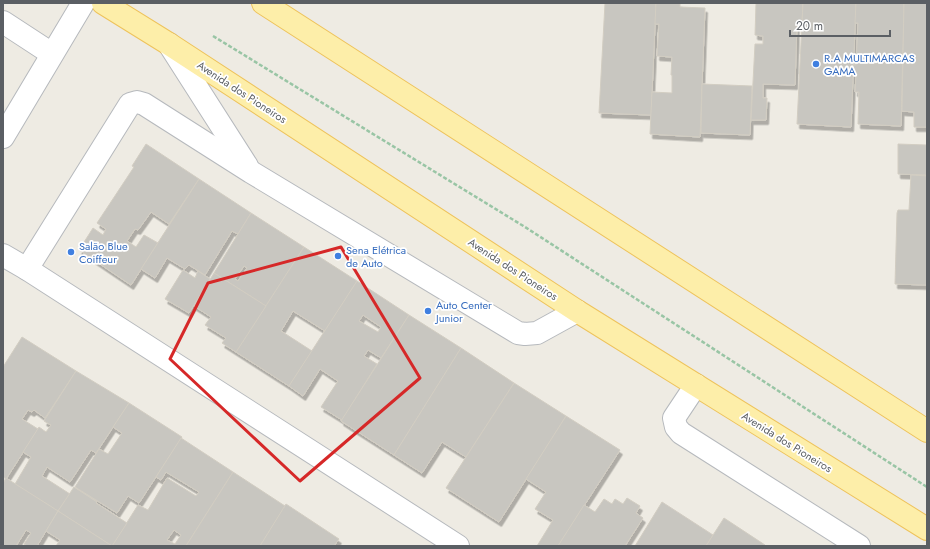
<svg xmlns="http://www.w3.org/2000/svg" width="930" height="549" font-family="Jost,sans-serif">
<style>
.building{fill:#c8c6c0;stroke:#d2cdc2;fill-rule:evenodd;filter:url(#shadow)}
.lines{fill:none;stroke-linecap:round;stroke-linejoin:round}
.minor-casing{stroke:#b6b9bd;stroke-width:24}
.major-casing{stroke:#eec35c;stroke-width:24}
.path{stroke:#99c5a5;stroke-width:2.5;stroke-dasharray:4 2;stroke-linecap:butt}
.minor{stroke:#fff;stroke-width:22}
.major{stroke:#fdeea9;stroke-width:22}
.marked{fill:none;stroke:#d62828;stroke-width:3;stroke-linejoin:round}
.shop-dot{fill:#3f7fe0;stroke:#fff;stroke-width:1.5}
.labels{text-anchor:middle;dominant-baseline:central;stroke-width:3.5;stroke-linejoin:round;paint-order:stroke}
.shop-label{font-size:11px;fill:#366cbe;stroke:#fff;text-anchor:start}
.street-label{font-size:11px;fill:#5b5f64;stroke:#fff}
</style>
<defs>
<filter id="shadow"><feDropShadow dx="2.5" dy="4.5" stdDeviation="0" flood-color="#0004"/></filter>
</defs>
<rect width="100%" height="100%" fill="#eeebe3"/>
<g class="building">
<path d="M605,3H656L651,115L599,113Z"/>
<path d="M656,3H680V7L705,8L700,137L650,134L652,92L672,93V75H671L672,57L657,56L659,24H655Z"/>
<path d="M756,3H803L802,22H797L795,85L763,84V98H767L766,120H751L755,44H763V36L755,35Z"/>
<path d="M803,3H856L851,127L797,124Z"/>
<path d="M856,3H904L901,126L858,124L859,92H855L856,75H853V65H856L858,23H855Z"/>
<path d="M904,3H927V127H914V112L902,111Z"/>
<path d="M702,84L752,86L750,135L701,133Z"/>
<path d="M146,144L199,179L169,224L151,212L138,230L135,229L127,241L136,247L144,235L158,243L131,285L79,250L93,228L103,235L106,229L97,223L134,167L132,166Z"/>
<path d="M898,144L927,145V175L898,174Z"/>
<path d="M911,175L927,176V285L895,284L897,213L898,210H909Z"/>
<path d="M199,179L251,213L238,234L232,231L205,275L189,265L185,269L167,258L155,278L141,269Z"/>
<path d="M251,213L304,247L266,306L214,273ZM244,266L247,268L238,281L235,279Z"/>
<path d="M304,247L357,281L325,331L293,311L281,331L312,351L289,386L236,352Z"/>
<path d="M183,270L195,278L198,271L210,279L189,313L165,299Z"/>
<path d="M214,273L266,306L236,352L222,343L226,338L205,325L211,317L194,306Z"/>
<path d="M357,281L409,315L381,358L368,350L364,356L377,364L342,420L321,407L338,381L320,369L303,396L289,386ZM363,315L381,327L378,332L359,321Z"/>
<path d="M409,315L461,348L394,455L341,421Z"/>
<path d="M22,337L76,371L45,418L34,410L32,412L28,410L22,419L38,429L6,479L3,476V367Z"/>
<path d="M461,348L514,383L466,457L442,442L422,473L394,455Z"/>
<path d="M76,371L129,403L96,453L91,450L70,482L47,467L42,476L70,494L58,511L15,484L31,457L23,452L39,427L46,432L51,425L44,421Z"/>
<path d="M514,383L566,416L499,522L446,488Z"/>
<path d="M129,403L182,437L139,503L128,496L117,513L75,487L99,449L108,454L122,433L113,427Z"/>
<path d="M566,416L620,450L558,546H537L553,520L535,509L546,492L526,479Z"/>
<path d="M181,438L233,472L186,546H112L138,505L148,510L167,478L196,496L199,492L166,472L161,480L156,477ZM174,530L181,535L175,544L167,540Z"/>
<path d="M233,472L285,506L260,546H186Z"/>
<path d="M6,478L58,511L37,546H27L24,544L31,533L26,530L16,546H3V483Z"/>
<path d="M74,487L97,502L96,503L127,523L112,546L58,511Z"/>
<path d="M627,498L640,506L636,513L643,518L625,546H558L584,505L595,512L604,499L612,504L615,499L623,504Z"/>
<path d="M662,502L713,535L706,546H635Z"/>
<path d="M286,504L339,539L334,546H260Z"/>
<path d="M58,511L112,546H56L60,540L46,531Z"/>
<path d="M724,518L765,545L766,546H706Z"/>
</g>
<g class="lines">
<defs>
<g id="minor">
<path d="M3,22L52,54"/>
<path d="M169,44L247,166"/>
<path d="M3,137L83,3"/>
<path d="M3,255L27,269L458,546"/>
<path d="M27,269L130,104L137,102L144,104L251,172L518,333L525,334L537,333L577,311"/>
<path d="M696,385L674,418L676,427L681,433L859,546"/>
</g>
<g id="major">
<path d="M103,3L169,44L577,311L927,529"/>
<path d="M263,3L927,431"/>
</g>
</defs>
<use href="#minor" class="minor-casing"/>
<use href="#major" class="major-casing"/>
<path class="path" d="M213,36L525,227L927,487"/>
<use href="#minor" class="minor"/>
<use href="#major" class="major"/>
</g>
<path class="marked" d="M341,247L420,378L300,481L170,359L208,283Z"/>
<g class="shop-dot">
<circle cx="816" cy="64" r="4"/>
<circle cx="71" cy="252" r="4"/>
<circle cx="338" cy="256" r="4"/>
<circle cx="428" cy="311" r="4"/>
</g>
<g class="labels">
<g class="shop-label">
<text x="824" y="58">R.A MULTIMARCAS<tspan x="824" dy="13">GAMA</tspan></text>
<text x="79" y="246">Salão Blue<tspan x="79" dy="13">Coiffeur</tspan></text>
<text x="346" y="250">Sena Elétrica<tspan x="346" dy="13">de Auto</tspan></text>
<text x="436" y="305">Auto Center<tspan x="436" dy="13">Junior</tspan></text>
</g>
<g class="street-label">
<text transform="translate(242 92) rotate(33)">Avenida dos Pioneiros</text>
<text transform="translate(513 269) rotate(33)">Avenida dos Pioneiros</text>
<text transform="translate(787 442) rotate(32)">Avenida dos Pioneiros</text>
</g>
</g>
<rect width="930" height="549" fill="none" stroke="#5b5f64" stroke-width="8"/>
<path d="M790 30v6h100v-6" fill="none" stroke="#5b5f64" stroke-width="2"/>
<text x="796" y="30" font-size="12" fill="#5b5f64" stroke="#ffffff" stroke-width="3" paint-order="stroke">20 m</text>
</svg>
